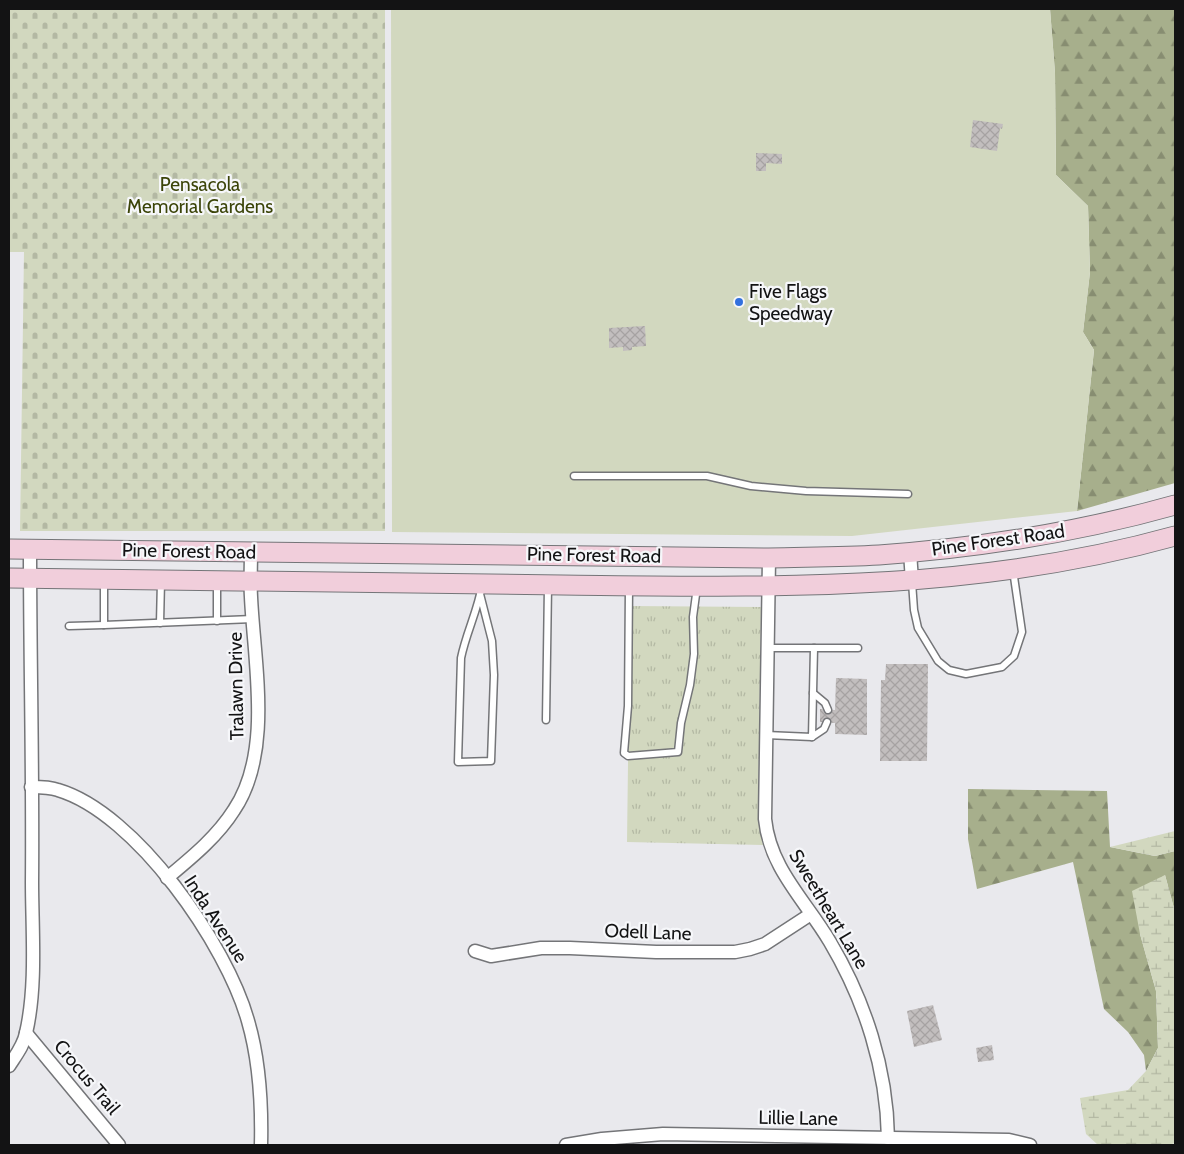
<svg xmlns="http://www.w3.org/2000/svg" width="1184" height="1154" font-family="Cabin,sans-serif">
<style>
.grass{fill:url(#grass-tufts)}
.forest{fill:url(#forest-firs)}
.wetland{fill:url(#wetland-marsh)}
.cemetery{fill:url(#cemetery-stones)}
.pitch{fill:#d2d8bf}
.building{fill:url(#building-cross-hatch)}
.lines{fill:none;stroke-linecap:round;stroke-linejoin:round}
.lane-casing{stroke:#747578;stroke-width:9}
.street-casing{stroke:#747578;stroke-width:15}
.secondary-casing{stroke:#747578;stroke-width:21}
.lane{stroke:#fff;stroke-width:6}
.street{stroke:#fff;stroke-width:12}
.secondary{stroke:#f1cedb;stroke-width:19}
.poi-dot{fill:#3270de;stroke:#f6f7fa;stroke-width:2}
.labels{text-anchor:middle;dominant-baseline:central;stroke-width:4.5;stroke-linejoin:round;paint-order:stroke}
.park-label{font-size:19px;fill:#3b4408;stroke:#f6f7fa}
.poi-label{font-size:19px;fill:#131314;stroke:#f6f7fa;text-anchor:start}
.street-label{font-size:19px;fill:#131314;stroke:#f6f7fa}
</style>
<defs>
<pattern id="grass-tufts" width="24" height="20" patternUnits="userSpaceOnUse" patternTransform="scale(1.25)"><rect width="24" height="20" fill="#d2d8bf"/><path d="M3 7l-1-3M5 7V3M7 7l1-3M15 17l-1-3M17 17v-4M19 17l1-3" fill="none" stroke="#b3b8a3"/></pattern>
<pattern id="forest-firs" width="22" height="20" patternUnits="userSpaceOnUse" patternTransform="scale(1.25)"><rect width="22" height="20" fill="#a7af8c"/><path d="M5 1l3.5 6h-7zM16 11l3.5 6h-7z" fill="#878d71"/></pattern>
<pattern id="wetland-marsh" width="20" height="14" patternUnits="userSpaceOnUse" patternTransform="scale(1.25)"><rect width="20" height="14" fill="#d2d8bf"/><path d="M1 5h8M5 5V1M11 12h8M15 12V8" fill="none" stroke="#b3b8a3"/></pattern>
<pattern id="cemetery-stones" width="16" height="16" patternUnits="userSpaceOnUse" patternTransform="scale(1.25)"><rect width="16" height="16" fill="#d2d8bf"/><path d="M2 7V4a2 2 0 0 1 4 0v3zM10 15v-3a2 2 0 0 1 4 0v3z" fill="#b3b8a3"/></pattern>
<pattern id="building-cross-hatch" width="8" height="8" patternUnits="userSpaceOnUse" patternTransform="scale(1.25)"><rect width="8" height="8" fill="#c2bebe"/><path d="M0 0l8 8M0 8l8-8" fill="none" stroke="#a6a2a2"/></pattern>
</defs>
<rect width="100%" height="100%" fill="#e9e9ed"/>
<path class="grass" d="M630,606L761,607L758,819L763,845L627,842Z"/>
<g class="forest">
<path d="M1050,9H1175V483L1077,511L1094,350L1083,332L1090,272L1088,206L1056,175L1055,73Z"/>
<path d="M968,789L1107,791L1110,847L1155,856L1175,851V912L1165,875L1140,934L1156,991L1158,1048L1146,1071L1144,1055L1128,1032L1104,1009L1073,862L977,889L968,839Z"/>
</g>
<g class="wetland">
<path d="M1175,831V851L1155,856L1110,847Z"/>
<path d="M1165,875L1175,912V1143L1169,1145H1098L1086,1134L1080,1098L1128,1090L1146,1071L1158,1048L1156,991L1140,934L1132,891Z"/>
</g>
<path class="cemetery" d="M9,9H385V531H20L24,252H9Z"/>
<path class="pitch" d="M391,9H1050L1055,73L1056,175L1088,206L1090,272L1083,332L1094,350L1077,511L852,536L392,532Z"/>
<g class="building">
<path d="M973,120L1003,124L1002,129L1000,128L997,151L970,147Z"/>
<path d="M756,153L782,154V164L766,163V171H756Z"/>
<path d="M645,326L646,346L632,347V350L623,351V347L609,348V328Z"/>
<path d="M886,664H928L927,761H880L881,680H885Z"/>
<path d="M836,678L867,679V735L835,734V723L820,722V709L835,710Z"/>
<path d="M933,1005L942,1040L914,1047L907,1011Z"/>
<path d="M992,1045L994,1060L978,1062L976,1048Z"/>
</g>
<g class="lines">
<defs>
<g id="lane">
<path d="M574,476H707L751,486L806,491L908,494"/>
<path d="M104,580V625L253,619"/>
<path d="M912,582L914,610L918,628L938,661L949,670L966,674L1002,667L1014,656L1022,632L1013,570"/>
<path d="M629,587L628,706L624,753L628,756L678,752L681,723L690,685L694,654L693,617L697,587"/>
<path d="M480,594L492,641L494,675L491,761L458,762L461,658C466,633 478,610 482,585"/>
<path d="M217,621V582"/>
<path d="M160,623L161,581"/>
<path d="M69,626L104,625"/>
<path d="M814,648H858"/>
<path d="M813,693L825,703L828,710"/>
<path d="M546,720L548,586"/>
<path d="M766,735L812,737L814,648H767"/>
<path d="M812,737L824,729L827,722"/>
</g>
<g id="street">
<path d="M910,552L912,581"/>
<path d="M769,558L765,819C770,869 806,901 830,942C865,1001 887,1069 888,1138"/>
<path d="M31,787C40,787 50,787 58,790C136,813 227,945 248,1021C260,1062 262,1103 261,1145"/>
<path d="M167,878C191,858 217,837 234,810C273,752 254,663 251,597C250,582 251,567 251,552"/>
<path d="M475,951L491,956L541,948H570L656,952H735L750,949L765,944L811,914"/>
<path d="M26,1033L119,1145"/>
<path d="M9,1066C16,1055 24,1045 26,1033C37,986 32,929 32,882C33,771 30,660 30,549"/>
<path d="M566,1145L602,1139L663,1134L1009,1140L1030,1145"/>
</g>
<g id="secondary">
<path d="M9,549L769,558C806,557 842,557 879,555C979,548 1079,532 1175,505"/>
<path d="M9,578C193,580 377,583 562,585C771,587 971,593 1175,536"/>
</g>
</defs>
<use href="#lane" class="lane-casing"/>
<use href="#street" class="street-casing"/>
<use href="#secondary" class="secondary-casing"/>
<use href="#lane" class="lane"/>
<use href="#street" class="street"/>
<use href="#secondary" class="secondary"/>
</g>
<circle class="poi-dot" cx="739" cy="302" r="5"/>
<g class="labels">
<g class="park-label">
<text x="200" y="184">Pensacola<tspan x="200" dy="22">Memorial Gardens</tspan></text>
</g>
<g class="poi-label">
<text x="749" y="291">Five Flags<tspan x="749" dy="22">Speedway</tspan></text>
</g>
<g class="street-label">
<text transform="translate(998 540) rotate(-8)">Pine Forest Road</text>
<text transform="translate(189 551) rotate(1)">Pine Forest Road</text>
<text transform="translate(594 555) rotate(1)">Pine Forest Road</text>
<text transform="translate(236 686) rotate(-91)">Tralawn Drive</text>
<text transform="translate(829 909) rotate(59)">Sweetheart Lane</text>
<text transform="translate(216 919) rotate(57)">Inda Avenue</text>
<text transform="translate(648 932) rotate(2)">Odell Lane</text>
<text transform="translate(87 1077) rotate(50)">Crocus Trail</text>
<text transform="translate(798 1118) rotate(1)">Lillie Lane</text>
</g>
</g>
<rect width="1184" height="1154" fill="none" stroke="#131314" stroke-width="20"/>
</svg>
